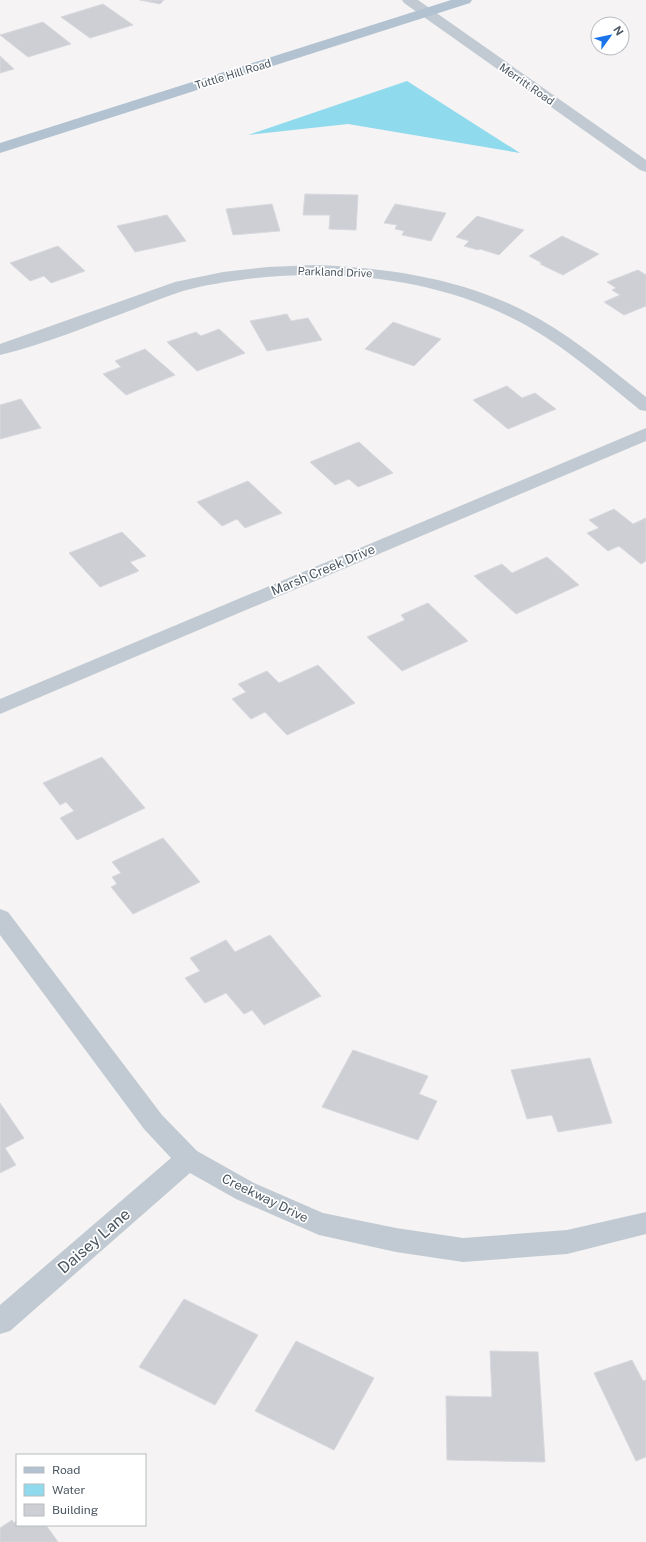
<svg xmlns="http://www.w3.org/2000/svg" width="646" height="1542" font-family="'Public Sans',sans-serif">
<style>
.water{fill:#90daee}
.building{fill:#cdcfd5;stroke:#d7d9de}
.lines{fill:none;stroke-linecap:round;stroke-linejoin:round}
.minor{fill:#c1cad2;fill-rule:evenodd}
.major{fill:#b3c2d1;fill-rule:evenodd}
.labels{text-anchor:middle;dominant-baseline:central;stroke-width:3.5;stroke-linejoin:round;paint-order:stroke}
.far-street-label{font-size:11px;fill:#4a5661;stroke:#fff}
.street-label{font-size:13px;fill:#4a5661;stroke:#fff}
.near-street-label{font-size:16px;fill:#4a5661;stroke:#fff}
</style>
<rect width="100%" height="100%" fill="#f5f3f3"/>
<path class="water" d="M407,81L520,153L348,124L248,135Z"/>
<g class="building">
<path d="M140,0H164L160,4Z"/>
<path d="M103,4L133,25L90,38L61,17Z"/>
<path d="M43,22L71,44L28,57L0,35Z"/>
<path d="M0,56L14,69L0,73Z"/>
<path d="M305,194L358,195L356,230L329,229L330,215H303Z"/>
<path d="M272,204L280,231L233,235L226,209Z"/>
<path d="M395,204L446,213L431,241L402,235L404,231L395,229L397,225L384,223Z"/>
<path d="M167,215L186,241L135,252L117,226Z"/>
<path d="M477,216L524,230L499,255L480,249L478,250L464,246L469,241L456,237Z"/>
<path d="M562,236L599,254L563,275L540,264L542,263L529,256Z"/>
<path d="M58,246L85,271L51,283L44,276L30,281L10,263Z"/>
<path d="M638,270L646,275V306L624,315L604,302L620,295L612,290L616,288L607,282Z"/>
<path d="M287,314L291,321L308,318L322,340L267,351L250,321Z"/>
<path d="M393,322L441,339L414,366L365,349Z"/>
<path d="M219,329L245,353L197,371L167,342L196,332L201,336Z"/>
<path d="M145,349L175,375L126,395L103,374L121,367L115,361Z"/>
<path d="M507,386L522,398L535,393L556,409L508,429L473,400Z"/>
<path d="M21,399L41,428L0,439V405Z"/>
<path d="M359,442L393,473L358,487L349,479L335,485L310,462Z"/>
<path d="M248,481L282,513L245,528L237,519L222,526L197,502Z"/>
<path d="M614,509L633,524L646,518V561L641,564L619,546L608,551L587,533L599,528L589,520Z"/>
<path d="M122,532L146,556L130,562L139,571L100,587L69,553Z"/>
<path d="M547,557L579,585L516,614L474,576L502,564L512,573Z"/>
<path d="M428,603L468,641L402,671L367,637L405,620L401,615Z"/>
<path d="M318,665L355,703L287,735L265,712L251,719L232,699L246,692L238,684L267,671L279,683Z"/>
<path d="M102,757L145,808L77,840L60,818L74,811L66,802L60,805L43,783Z"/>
<path d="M163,838L200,882L133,914L111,887L117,884L112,877L121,873L112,862Z"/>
<path d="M270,935L321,996L264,1025L252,1010L244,1014L226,993L205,1003L185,978L200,971L190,958L226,940L235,952Z"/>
<path d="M353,1050L428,1076L419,1094L437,1101L418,1140L322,1107Z"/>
<path d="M590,1058L612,1123L558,1132L552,1115L527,1119L511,1070Z"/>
<path d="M0,1103L24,1138L5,1148L16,1165L0,1173Z"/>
<path d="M184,1299L258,1335L215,1405L139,1367Z"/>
<path d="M296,1341L374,1378L334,1450L255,1411Z"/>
<path d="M490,1351L538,1352L545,1462L447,1460L446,1396L492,1397Z"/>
<path d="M632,1360L643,1381L646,1380V1457L636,1461L594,1373Z"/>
<path d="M12,1520L14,1523L17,1521V1525H46L58,1542H0V1528Z"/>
</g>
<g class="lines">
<g class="minor">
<path d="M402,0H418L646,160V172L640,170L404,3Z"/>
<path d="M315,265C394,268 472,280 541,320C579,342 612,370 646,397V411L640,410C604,381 569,350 529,327C444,279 343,268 247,279C226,282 204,285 183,291C167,296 152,302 137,308C93,324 46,344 0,355V344L175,282L223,272L268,267Z"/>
<path d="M646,428V441L0,714V699Z"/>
<path d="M0,909L8,912L162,1115L197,1151L254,1183L323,1213L396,1228L463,1238L567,1230L646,1212V1234L567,1254L463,1262L396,1252L319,1235L236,1199L190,1173L10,1331L0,1334V1305L171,1158L144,1129L0,935Z"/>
</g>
<path class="major" d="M451,0H472L470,3L0,153V143Z"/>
</g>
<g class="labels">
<g class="far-street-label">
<text transform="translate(233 74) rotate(-17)">Tuttle Hill Road</text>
<text transform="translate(527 84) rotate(35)">Merritt Road</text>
<text transform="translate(335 272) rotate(2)">Parkland Drive</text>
</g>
<g class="street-label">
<text transform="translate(323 570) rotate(-23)">Marsh Creek Drive</text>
<text transform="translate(265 1198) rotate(26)">Creekway Drive</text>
</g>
<g class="near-street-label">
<text transform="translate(94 1241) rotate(-41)">Daisey Lane</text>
</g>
</g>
<rect x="16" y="1454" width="130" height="72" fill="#ffffff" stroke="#b7bbc0"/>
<rect x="24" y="1467" width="20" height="6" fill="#b3c2d1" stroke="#b7bbc0"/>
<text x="52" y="1474" font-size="12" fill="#4a5661">Road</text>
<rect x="24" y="1484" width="20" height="12" fill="#90daee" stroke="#b7bbc0"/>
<text x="52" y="1494" font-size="12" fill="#4a5661">Water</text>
<rect x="24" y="1504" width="20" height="12" fill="#cdcfd5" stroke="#b7bbc0"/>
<text x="52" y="1514" font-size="12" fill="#4a5661">Building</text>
<g transform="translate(610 36) rotate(57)"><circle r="19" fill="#ffffff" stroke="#b7bbc0"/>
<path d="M0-3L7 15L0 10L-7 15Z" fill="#1a73e8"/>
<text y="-6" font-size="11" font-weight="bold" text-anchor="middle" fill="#4a5661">N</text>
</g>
</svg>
